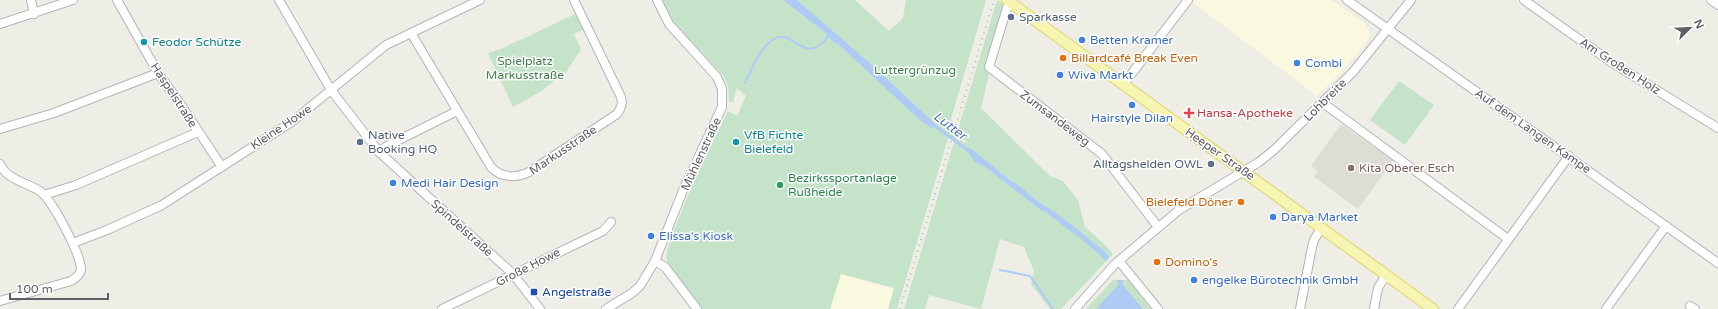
<svg xmlns="http://www.w3.org/2000/svg" width="1718" height="309" font-family="'Varela Round',sans-serif">
<style>
.commercial{fill:#faf8de}
.education{fill:#deddd4}
.green{fill:#c5e3c9}
.water{fill:#aecbf6}
.lines{fill:none;stroke-linecap:round;stroke-linejoin:round}
.stream{stroke:#aecbf6;stroke-width:2}
.minor-casing{stroke:#b3b4b9;stroke-width:10}
.major-casing{stroke:#e2d36a;stroke-width:12}
.minor{stroke:#fff;stroke-width:8}
.major{stroke:#f6f6b2;stroke-width:10}
.rail{stroke:#b5b6b6;stroke-width:2;stroke-dasharray:1 5;stroke-linecap:butt}
.service-dot{fill:#5c6f8a;stroke:#fff;stroke-width:1.5}
.shop-dot{fill:#3f7fe0;stroke:#fff;stroke-width:1.5}
.culture-dot{fill:#0f9aa8;stroke:#fff;stroke-width:1.5}
.food-dot{fill:#e8710a;stroke:#fff;stroke-width:1.5}
.health-dot{fill:#e0444e;stroke:#fff;stroke-width:1.5}
.education-dot{fill:#8d6e63;stroke:#fff;stroke-width:1.5}
.leisure-dot{fill:#2e9e5b;stroke:#fff;stroke-width:1.5}
.transit-dot{fill:#1a4fb4;stroke:#fff;stroke-width:1.5}
.labels{text-anchor:middle;dominant-baseline:central;stroke-width:3;stroke-linejoin:round;paint-order:stroke}
.service-label{font-size:12px;fill:#4e5e75;stroke:#fff;text-anchor:start}
.shop-label{font-size:12px;fill:#366cbe;stroke:#fff;text-anchor:start}
.culture-label{font-size:12px;fill:#0d838f;stroke:#fff;text-anchor:start}
.food-label{font-size:12px;fill:#c56008;stroke:#fff;text-anchor:start}
.park-label{font-size:12px;fill:#3f814c;stroke:#fff}
.street-label{font-size:12px;fill:#5d5f64;stroke:#fff}
.health-label{font-size:12px;fill:#be3a42;stroke:#fff;text-anchor:start}
.education-label{font-size:12px;fill:#785e54;stroke:#fff;text-anchor:start}
.leisure-label{font-size:12px;fill:#27864d;stroke:#fff;text-anchor:start}
.transit-label{font-size:12px;fill:#164399;stroke:#fff;text-anchor:start}
.water-label{font-size:13px;font-style:italic;fill:#5374b7;stroke:#fff}
</style>
<rect width="100%" height="100%" fill="#eeede6"/>
<g class="commercial">
<path d="M1194,0H1332L1366,24L1370,35L1366,43L1346,67L1317,96L1192,2Z"/>
<path d="M841,274L894,289L888,309H830Z"/>
</g>
<path class="education" d="M1341,124L1393,161L1358,209L1314,177L1318,171L1311,166Z"/>
<g class="green">
<path d="M662,0H855L889,31L903,18L906,0H986L951,119L953,124L950,133L965,143L966,140H962L956,136L997,0L1005,5L981,108L1050,176L1063,181L1078,200L1085,227L1103,243L1113,254L1061,309H1050L1031,284L1034,271L1024,247L1000,239L981,309L929,295L925,309H904L954,142L963,148L949,135L897,309H888L894,288L841,274L830,309H701L669,266L666,258L667,251C683,203 705,156 728,111L737,116L746,96L737,88L733,102H729L728,86L723,75L673,22Z"/>
<path d="M575,14L583,30L574,34L581,50L566,72L540,92L513,107L488,53L501,49Z"/>
<path d="M1399,81L1434,105L1405,145L1370,120Z"/>
<path d="M1113,280H1128L1151,309H1086Z"/>
</g>
<g class="water">
<path d="M783,0H797L873,66L935,124L966,147L973,150L1012,182H1014L1040,203L1058,214L1104,251L1109,257L1106,261C1087,242 1066,228 1044,211H1042L987,168L974,161L969,153L934,127L932,128L921,121L838,44L834,43L827,34Z"/>
<path d="M1117,280H1123V285L1143,309H1096L1118,285Z"/>
</g>
<g class="lines">
<g class="stream">
<path d="M745,83C752,69 758,51 771,41C794,23 803,71 829,35"/>
<path d="M1000,270L1030,276L1053,309"/>
</g>
<defs>
<g id="minor">
<path d="M31,0L34,14"/>
<path d="M117,0L158,73L179,102L222,167"/>
<path d="M279,0L331,90L379,152L513,274L540,309"/>
<path d="M1347,0L1718,263"/>
<path d="M1524,0L1611,62L1718,128"/>
<path d="M1711,0L1718,5"/>
<path d="M1010,3L1007,8L989,67L1102,154L1158,227"/>
<path d="M0,24L73,0"/>
<path d="M411,33L491,167C502,179 518,178 531,171L617,114C621,108 623,104 621,97L574,0"/>
<path d="M1123,85L1188,0"/>
<path d="M1323,103L1508,239"/>
<path d="M0,129L54,113L158,73"/>
<path d="M379,152L387,146L457,111"/>
<path d="M0,164C6,179 27,183 40,191C52,200 81,254 81,270C80,275 76,278 71,281L0,301"/>
<path d="M44,195L76,185L198,132"/>
<path d="M73,243L107,230L162,205L293,121L386,45L480,0"/>
<path d="M655,261L665,267L697,309"/>
<path d="M1119,261L1158,309"/>
<path d="M1690,306L1695,309"/>
<path d="M442,309L603,231L611,222"/>
<path d="M606,309L632,293L640,286L655,261L684,188L722,107V89L717,77L669,24L657,0"/>
<path d="M1075,309L1115,264L1179,210L1259,162L1274,150L1353,72L1411,0"/>
<path d="M1300,309L1312,247L1314,240L1321,228"/>
<path d="M1374,309L1378,288L1386,275"/>
<path d="M1458,309L1569,156"/>
<path d="M1606,309L1666,226"/>
</g>
<path id="major" d="M1007,0L1433,309"/>
</defs>
<use href="#minor" class="minor-casing"/>
<use href="#major" class="major-casing"/>
<use href="#minor" class="minor"/>
<use href="#major" class="major"/>
<path class="rail" d="M900,309L994,0"/>
</g>
<g class="service-dot">
<circle cx="1011" cy="17" r="4"/>
<circle cx="360" cy="142" r="4"/>
<circle cx="1211" cy="164" r="4"/>
</g>
<g class="shop-dot">
<circle cx="1082" cy="40" r="4"/>
<circle cx="1297" cy="63" r="4"/>
<circle cx="1060" cy="75" r="4"/>
<circle cx="1132" cy="105" r="4"/>
<circle cx="393" cy="183" r="4"/>
<circle cx="1273" cy="217" r="4"/>
<circle cx="651" cy="236" r="4"/>
<circle cx="1194" cy="280" r="4"/>
</g>
<g class="culture-dot">
<circle cx="144" cy="42" r="4"/>
<circle cx="736" cy="142" r="4"/>
</g>
<g class="food-dot">
<circle cx="1063" cy="58" r="4"/>
<circle cx="1241" cy="202" r="4"/>
<circle cx="1157" cy="262" r="4"/>
</g>
<path class="health-dot" d="M1187 107h4v4h4v4h-4v4h-4v-4h-4v-4h4z"/>
<circle class="education-dot" cx="1351" cy="168" r="4"/>
<circle class="leisure-dot" cx="780" cy="185" r="4"/>
<rect class="transit-dot" x="530" y="288" width="8" height="8" rx="2"/>
<g class="labels">
<g class="service-label">
<text x="1019" y="17">Sparkasse</text>
<text x="368" y="135">Native<tspan x="368" dy="14">Booking HQ</tspan></text>
<text x="1203" y="164" text-anchor="end">Alltagshelden OWL</text>
</g>
<g class="shop-label">
<text x="1090" y="40">Betten Kramer</text>
<text x="1305" y="63">Combi</text>
<text x="1068" y="75">Wiva Markt</text>
<text x="1132" y="118" text-anchor="middle">Hairstyle Dilan</text>
<text x="401" y="183">Medi Hair Design</text>
<text x="1281" y="217">Darya Market</text>
<text x="659" y="236">Elissa's Kiosk</text>
<text x="1202" y="280">engelke Bürotechnik GmbH</text>
</g>
<g class="culture-label">
<text x="152" y="42">Feodor Schütze</text>
<text x="744" y="135">VfB Fichte<tspan x="744" dy="14">Bielefeld</tspan></text>
</g>
<g class="food-label">
<text x="1071" y="58">Billardcafé Break Even</text>
<text x="1233" y="202" text-anchor="end">Bielefeld Döner</text>
<text x="1165" y="262">Domino's</text>
</g>
<g class="park-label">
<text x="525" y="61">Spielplatz<tspan x="525" dy="14">Markusstraße</tspan></text>
<text x="915" y="70">Luttergrünzug</text>
</g>
<g class="street-label">
<text transform="translate(1620 66) rotate(33)">Am Großen Holz</text>
<text transform="translate(174 95) rotate(57)">Haspelstraße</text>
<text transform="translate(1325 100) rotate(-45)">Lohbreite</text>
<text transform="translate(1055 118) rotate(37)">Zumsandeweg</text>
<text transform="translate(281 127) rotate(-34)">Kleine Howe</text>
<text transform="translate(1533 131) rotate(35)">Auf dem Langen Kampe</text>
<text transform="translate(563 150) rotate(-34)">Markusstraße</text>
<text transform="translate(701 154) rotate(-65)">Mühlenstraße</text>
<text transform="translate(1220 154) rotate(35)">Heeper Straße</text>
<text transform="translate(462 228) rotate(42)">Spindelstraße</text>
<text transform="translate(528 267) rotate(-27)">Große Howe</text>
</g>
<g class="health-label">
<text x="1197" y="113">Hansa-Apotheke</text>
</g>
<g class="education-label">
<text x="1359" y="168">Kita Oberer Esch</text>
</g>
<g class="leisure-label">
<text x="788" y="178">Bezirkssportanlage<tspan x="788" dy="14">Rußheide</tspan></text>
</g>
<g class="transit-label">
<text x="542" y="292">Angelstraße</text>
</g>
<g class="water-label">
<text transform="translate(950 126) rotate(37)">Lutter</text>
</g>
</g>
<g transform="translate(1690 28) rotate(66)" stroke="#ffffff" stroke-width="3" paint-order="stroke">
<path d="M0-3L7 15L0 10L-7 15Z" fill="#5d5f64"/>
<text y="-6" font-size="11" font-weight="bold" text-anchor="middle" fill="#5d5f64">N</text>
</g>
<path d="M10 293v6h98v-6" fill="none" stroke="#5d5f64" stroke-width="2"/>
<text x="16" y="293" font-size="12" fill="#5d5f64" stroke="#ffffff" stroke-width="3" paint-order="stroke">100 m</text>
</svg>
